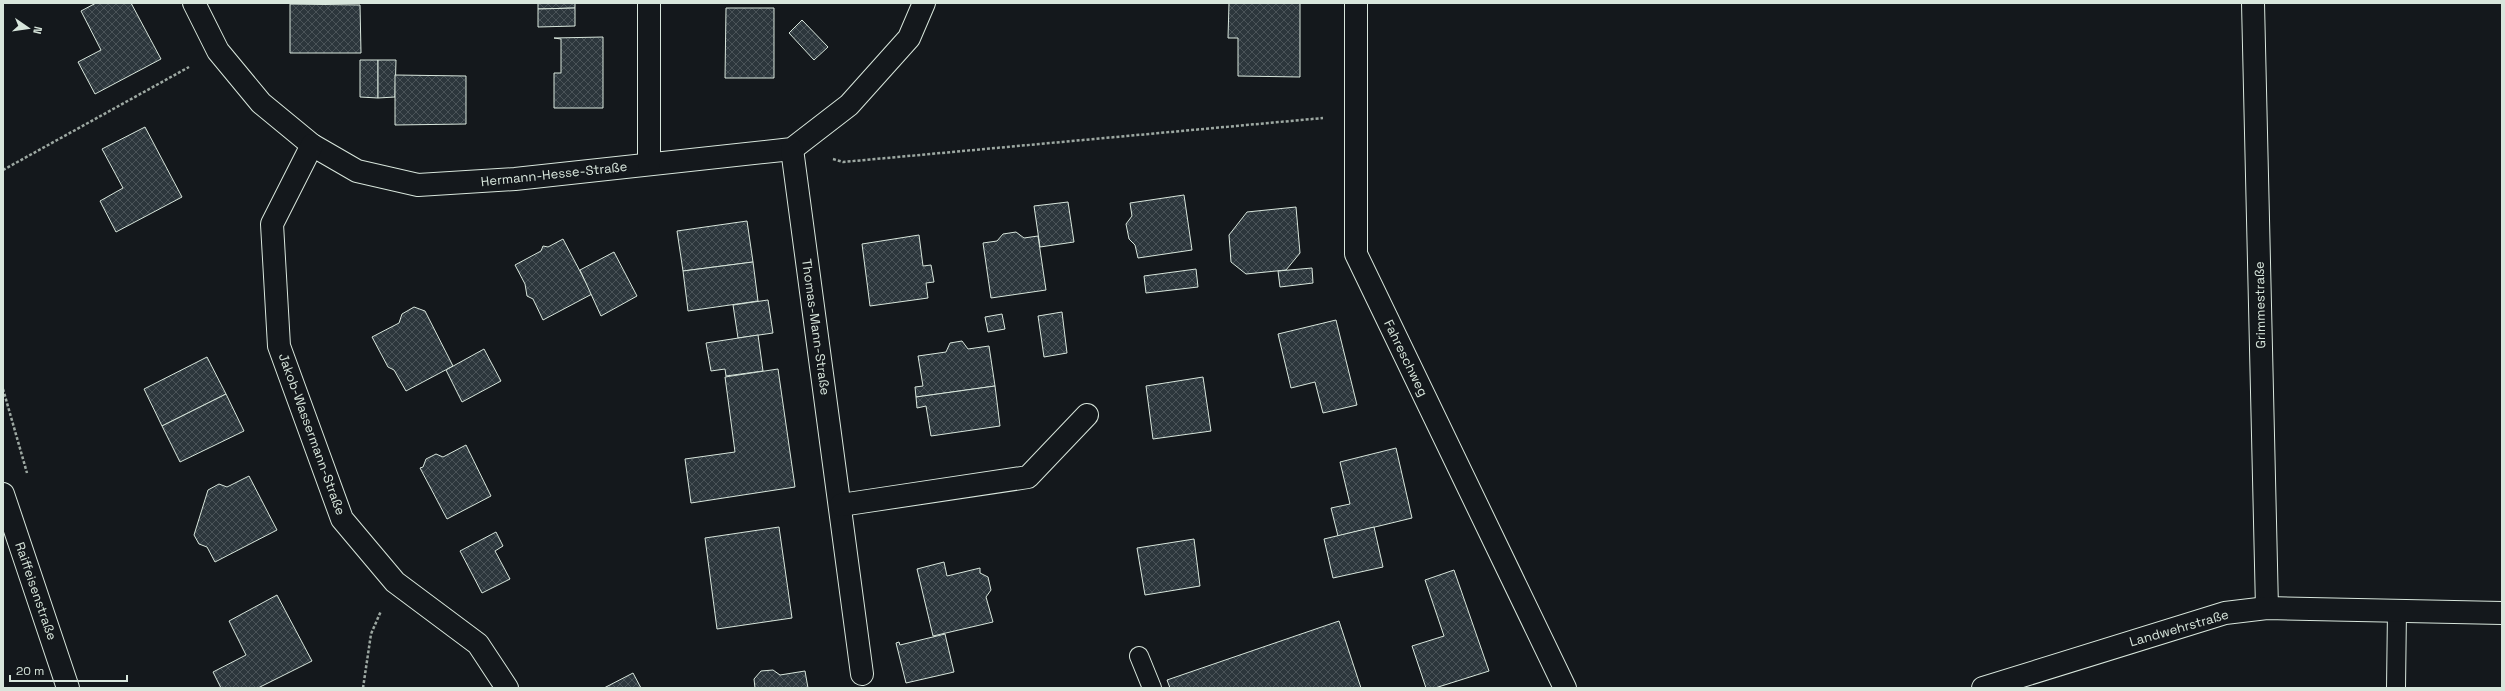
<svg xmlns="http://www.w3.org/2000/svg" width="2505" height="691" font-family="'Space Grotesk',sans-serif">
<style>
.building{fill:url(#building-cross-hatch);stroke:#d8e6dc}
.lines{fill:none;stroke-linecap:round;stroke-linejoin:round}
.service-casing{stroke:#d8e6dc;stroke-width:20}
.minor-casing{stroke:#d8e6dc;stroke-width:24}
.tertiary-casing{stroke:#d8e6dc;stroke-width:24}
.path{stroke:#9da8a2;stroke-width:2.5;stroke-dasharray:3 2;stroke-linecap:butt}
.service{stroke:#14181c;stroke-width:18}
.minor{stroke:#14181c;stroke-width:22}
.tertiary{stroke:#14181c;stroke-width:22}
.labels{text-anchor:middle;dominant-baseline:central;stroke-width:3;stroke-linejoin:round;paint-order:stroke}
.street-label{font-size:13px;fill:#d8e6dc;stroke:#14181c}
</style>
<defs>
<pattern id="building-cross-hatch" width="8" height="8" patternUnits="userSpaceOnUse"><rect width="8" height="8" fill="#2c363c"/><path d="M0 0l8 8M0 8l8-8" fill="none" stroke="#4a5358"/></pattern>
</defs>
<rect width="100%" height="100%" fill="#14181c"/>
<g class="building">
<path d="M96,3H131L161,59L95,94L78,62L101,50L81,11Z"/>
<path d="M538,3H575V8L538,9Z"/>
<path d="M1229,3H1300V77L1238,76V38H1228Z"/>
<path d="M290,4L360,5L361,53H290Z"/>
<path d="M575,8V26L538,27V9Z"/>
<path d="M726,8H774V78H725Z"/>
<path d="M802,20L828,47L814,60L789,33Z"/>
<path d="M603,37V108H554V73H561V39L554,38Z"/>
<path d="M360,60H378V98L360,97Z"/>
<path d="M378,60H396L395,97L378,98Z"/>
<path d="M395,75L466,76V124L395,125Z"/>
<path d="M145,127L182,197L116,232L100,201L123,188L102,149Z"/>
<path d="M1184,195L1192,250L1138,258L1135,245L1129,239L1126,224L1132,216L1130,203Z"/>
<path d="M1068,202L1074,242L1040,247L1034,206Z"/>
<path d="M1296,207L1300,253L1286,270L1246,274L1231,262L1229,235L1247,212Z"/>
<path d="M747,221L753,262L683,271L677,231Z"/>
<path d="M1016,232L1024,238L1038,236L1046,290L991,298L983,243L997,241L1003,234Z"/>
<path d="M919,235L923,266L931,265L934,282L926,283L928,298L870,306L862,244Z"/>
<path d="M563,239L592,294L543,320L533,299L527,296L525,284L515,265L541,251L543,246L548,247Z"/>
<path d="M614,252L637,296L601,316L580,270Z"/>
<path d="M753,262L758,301L688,311L683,271Z"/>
<path d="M1312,268L1313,283L1280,287L1278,271Z"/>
<path d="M1196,269L1198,287L1146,293L1144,276Z"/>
<path d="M768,300L773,333L738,338L733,305Z"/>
<path d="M414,307L425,311L453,366L406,391L394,370L388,367L372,337L399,323L402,314Z"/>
<path d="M1062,312L1067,353L1044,357L1038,316Z"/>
<path d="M1002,314L1005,329L988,332L985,317Z"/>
<path d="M1336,320L1357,405L1323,413L1315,382L1291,388L1278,334Z"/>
<path d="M758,335L763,371L726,376L725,369L711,371L706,343Z"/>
<path d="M962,341L968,349L989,346L995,386L916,397L915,387L923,386L918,356L946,352L950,343Z"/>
<path d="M484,349L501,381L462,402L446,370Z"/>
<path d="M207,357L226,394L162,426L144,389Z"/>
<path d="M778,369L795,487L691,503L685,459L735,452L725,377Z"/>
<path d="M1203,377L1211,431L1153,439L1146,386Z"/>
<path d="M995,386L1000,426L931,436L926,406L917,408L916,397Z"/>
<path d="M226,394L244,431L180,462L162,426Z"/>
<path d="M466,445L491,496L447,519L420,468L423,467L426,459L436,454L443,457Z"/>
<path d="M1396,448L1412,518L1338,536L1331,508L1350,504L1340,462Z"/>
<path d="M249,476L277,530L215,562L207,547L199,544L194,535L208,490L219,484L227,487Z"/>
<path d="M779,527L792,618L717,629L705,538Z"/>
<path d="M1374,527L1383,567L1333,578L1324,539Z"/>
<path d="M496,532L503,546L495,551L510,579L482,593L460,551Z"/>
<path d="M1194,539L1200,586L1145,595L1137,548Z"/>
<path d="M944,562L947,576L980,568V573L988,577L991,590L986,597L993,622L933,636L917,569Z"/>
<path d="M1454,570L1489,671L1435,688H1426L1412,646L1444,636L1425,580Z"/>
<path d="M277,595L312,661L258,688H221L213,672L246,655L229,621Z"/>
<path d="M1339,621L1361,688H1170L1167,680Z"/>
<path d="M945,634L954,672L906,683L896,643L899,642L900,645Z"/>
<path d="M773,670L780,675L805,671L808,688H755L754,679L761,671Z"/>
<path d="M633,673L641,688H604Z"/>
</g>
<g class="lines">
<defs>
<g id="service">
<path d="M1139,656L1152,688"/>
<path d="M2396,688L2397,610"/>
</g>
<g id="minor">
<path d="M194,3L218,51L261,103L312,145L357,171L418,185L515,179L792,149L849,105L909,38L924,3"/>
<path d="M649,3V164"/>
<path d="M1356,3V254L1565,688"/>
<path d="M2253,3L2267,608"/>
<path d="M312,145L272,224L279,346L342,519L395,582L478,644L507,688"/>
<path d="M792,149L862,674"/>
<path d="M841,505L1028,477L1087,415"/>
<path d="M1983,688L2225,613L2267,608L2502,613"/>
</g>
<path id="tertiary" d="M3,494L68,688"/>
</defs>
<use href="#service" class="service-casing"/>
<use href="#minor" class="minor-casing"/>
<use href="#tertiary" class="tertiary-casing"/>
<g class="path">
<path d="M833,159L843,162L1323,118"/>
<path d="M3,170L189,67"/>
<path d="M3,389L27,473"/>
<path d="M363,688L371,634L381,611"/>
</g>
<use href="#service" class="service"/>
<use href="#minor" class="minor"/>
<use href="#tertiary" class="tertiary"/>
</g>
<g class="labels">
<g class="street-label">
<text transform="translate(554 174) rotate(-6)">Hermann-Hesse-Straße</text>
<text transform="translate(2260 305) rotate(-91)">Grimmestraße</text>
<text transform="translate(816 327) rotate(82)">Thomas-Mann-Straße</text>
<text transform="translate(1406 358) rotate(64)">Fahreschweg</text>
<text transform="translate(312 434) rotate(70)">Jakob-Wassermann-Straße</text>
<text transform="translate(36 591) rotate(71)">Raiffeisenstraße</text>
<text transform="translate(2179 628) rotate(-16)">Landwehrstraße</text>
</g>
</g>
<rect width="2505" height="691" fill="none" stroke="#d8e6dc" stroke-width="8"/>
<g transform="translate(28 28) rotate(103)" stroke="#14181c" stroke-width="3" paint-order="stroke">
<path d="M0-3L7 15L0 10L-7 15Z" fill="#d8e6dc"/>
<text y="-6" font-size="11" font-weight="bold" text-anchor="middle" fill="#d8e6dc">N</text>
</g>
<path d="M10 675v6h117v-6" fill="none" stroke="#d8e6dc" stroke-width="2"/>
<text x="16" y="675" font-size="12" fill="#d8e6dc" stroke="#14181c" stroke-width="3" paint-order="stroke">20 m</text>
</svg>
